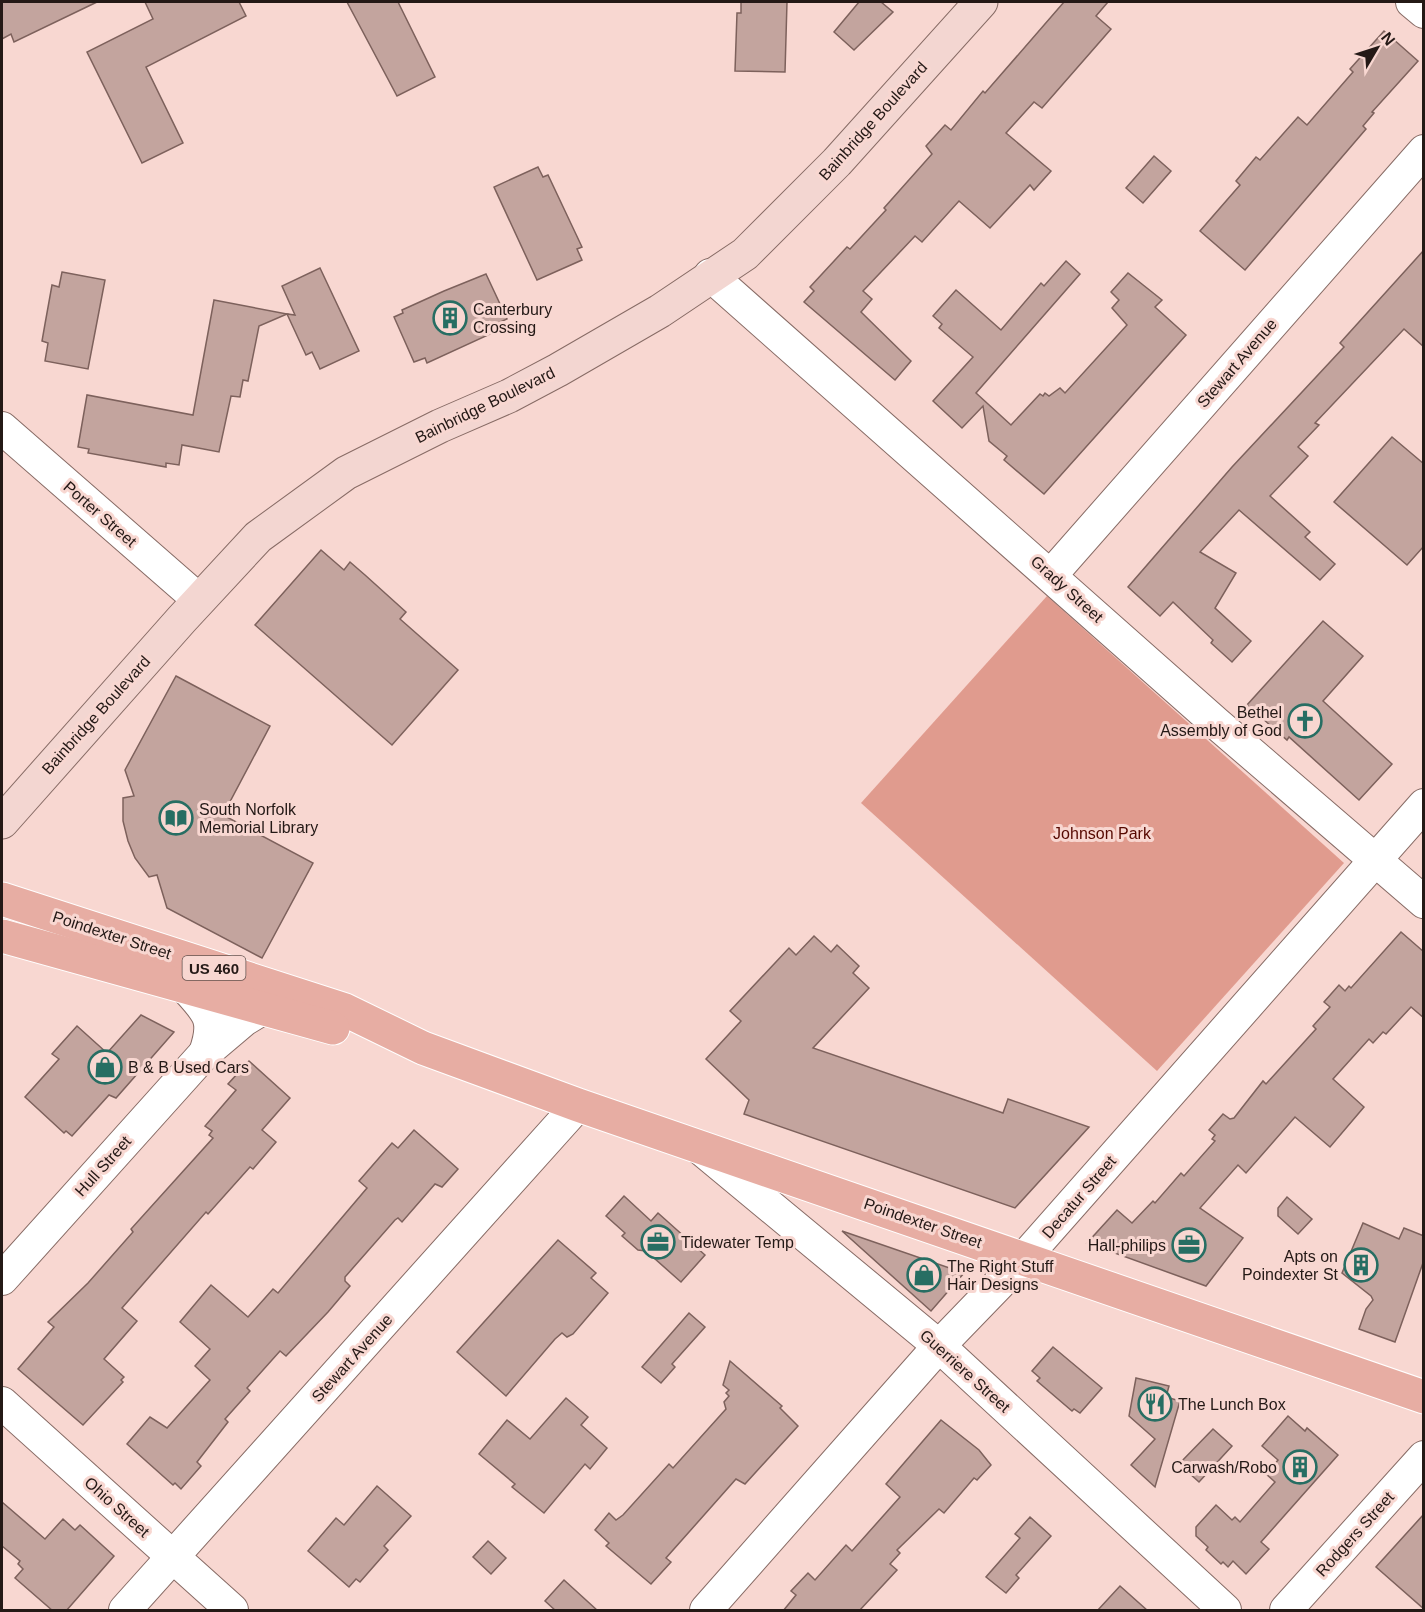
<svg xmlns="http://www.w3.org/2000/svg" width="1425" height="1612" font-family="Helvetica,sans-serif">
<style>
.green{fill:#e09b8e}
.building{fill:#c3a49e;stroke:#7d615c;stroke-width:1.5}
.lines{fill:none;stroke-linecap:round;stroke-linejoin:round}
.street-casing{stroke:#876b65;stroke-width:34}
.secondary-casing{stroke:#876b65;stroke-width:35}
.primary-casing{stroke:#fff;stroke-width:35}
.street{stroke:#fff;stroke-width:32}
.secondary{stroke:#f3d6d1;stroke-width:33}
.primary{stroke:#e7ada3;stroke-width:33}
.labels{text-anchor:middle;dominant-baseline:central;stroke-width:6;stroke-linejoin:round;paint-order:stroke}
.shield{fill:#f8d7d1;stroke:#64524e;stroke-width:1.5}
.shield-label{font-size:15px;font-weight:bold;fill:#241916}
.street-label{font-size:16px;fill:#241916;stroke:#f8d7d1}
.poi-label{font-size:16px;fill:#241916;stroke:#f8d7d1;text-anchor:start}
.park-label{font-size:16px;fill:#560801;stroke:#f8d7d1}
</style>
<rect width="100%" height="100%" fill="#f8d7d1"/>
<path class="green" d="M1047,596L1344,863L1157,1071L861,803Z"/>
<g class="building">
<path d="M2,2H97L14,42L11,34L2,39Z"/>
<path d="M145,2H239L246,16L146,67L183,143L142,163L87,52L153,19Z"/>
<path d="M347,2H398L435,77L397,96Z"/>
<path d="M741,2H787L785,72L735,71L737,13H741Z"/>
<path d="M859,2H881L893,12L854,50L834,32Z"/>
<path d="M1064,2H1108L1096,16L1111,29L1042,108L1034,102L1006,133L1051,171L1034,190L1030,185L990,228L959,201L922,242L915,236L863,291L872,299L861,312L911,361L895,380L804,302L814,291L810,287L847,247L850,249L886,210L884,208L932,154L926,146L945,125L951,130L983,91L985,93Z"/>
<path d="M1384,31L1418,61L1372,112L1374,113L1363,126L1366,129L1245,270L1200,231L1240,185L1236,181L1256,157L1260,160L1298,117L1307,125L1353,72L1350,69Z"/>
<path d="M1154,156L1171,171L1143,203L1126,188Z"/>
<path d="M538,167L543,177L548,175L582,247L577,249L582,260L537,280L494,187Z"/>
<path d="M1424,250V347L1404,329L1315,423L1319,425L1298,447L1308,456L1270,496L1310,532L1305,537L1335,564L1320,580L1239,510L1200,552L1236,573L1215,608L1251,641L1232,662L1211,643L1213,640L1173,602L1160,616L1128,587L1232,467L1344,347L1340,343Z"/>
<path d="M1066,261L1080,274L976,393L1011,425L1040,394L1043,396L1045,393L1049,396L1060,388L1065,393L1127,325L1112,308L1119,300L1111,292L1128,273L1162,300L1155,307L1186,335L1044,494L1004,460L1007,456L989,441L983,406L962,428L933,401L973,357L939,328L942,324L933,316L956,290L1001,330L1041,283L1044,286Z"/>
<path d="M320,268L359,351L320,369L312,352L306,355L287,314L295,315L282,286Z"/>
<path d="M62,272L105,280L88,369L45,361L48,343L42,341L45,324L52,285L59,287Z"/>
<path d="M486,274L507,319L496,324L499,330L427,363L425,358L414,362L394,317L403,313L402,310L444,291Z"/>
<path d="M214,300L287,314L259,326L248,381L243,380L240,397L231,396L219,452L182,445L179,465L166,463V467L88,453L89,449L78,447L87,395L193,415Z"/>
<path d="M1392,437L1424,464V546L1407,565L1334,502Z"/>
<path d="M321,550L344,570L350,562L365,575L406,612L400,619L458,670L392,745L255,625Z"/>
<path d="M1323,621L1363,656L1323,701L1392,764L1359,800L1289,737L1287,740L1247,705Z"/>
<path d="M176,676L270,726L223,815L313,863L262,958L167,908L157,875L149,877L135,858L128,841L123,821V798L134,796L125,770Z"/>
<path d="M1401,932L1424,952V1018L1411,1007L1386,1034L1383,1032L1373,1043L1369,1039L1333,1079L1364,1107L1330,1147L1295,1117L1246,1173L1238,1165L1200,1208L1243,1238L1206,1286L1087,1243L1117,1210L1132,1223L1153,1201L1155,1203L1181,1173L1184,1176L1215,1141L1212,1139L1215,1135L1209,1130L1223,1114L1230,1119L1234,1118L1263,1081L1266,1084L1316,1029L1313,1026L1330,1007L1324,1002L1339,985L1345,991L1349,986L1351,988Z"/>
<path d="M814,936L831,952L837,945L859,966L853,973L869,988L813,1048L1003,1113L1008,1099L1089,1127L1015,1208L744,1114L749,1100L706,1059L741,1021L730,1011L789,948L796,955Z"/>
<path d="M141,1015L174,1032L116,1098L109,1095L72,1136L66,1131L64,1133L25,1097L59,1059L52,1054L77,1026L107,1053Z"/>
<path d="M249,1061L290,1098L262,1130L276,1142L253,1169L250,1167L208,1214L206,1212L122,1308L137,1321L104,1359L124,1377L121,1380L123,1382L83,1425L18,1369L54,1327L48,1322L88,1283L133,1232L131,1229L213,1138L209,1135L212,1131L205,1126L236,1090L228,1084Z"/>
<path d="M414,1130L458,1169L442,1187L435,1184L402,1222L398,1218L395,1220L345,1277V1281L350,1286L328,1312L286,1356L280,1351L247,1388L250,1391L225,1419L228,1422L197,1462L201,1466L181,1489L175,1483L173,1485L127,1444L150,1417L167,1428L210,1380L195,1366L210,1349L180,1322L211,1285L248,1317L273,1289L278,1293L367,1188L359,1181L392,1143L398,1148Z"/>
<path d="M624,1196L651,1221L658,1213L705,1255L681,1282L646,1251L638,1250L622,1236L625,1233L606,1216Z"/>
<path d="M1287,1197L1312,1219L1298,1234L1278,1216V1208Z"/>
<path d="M1363,1223L1399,1239L1404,1228L1424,1236V1260L1395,1342L1359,1329L1366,1309L1373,1300L1371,1296L1342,1273Z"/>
<path d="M842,1231L964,1273L931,1311Z"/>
<path d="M558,1240L596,1273L591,1278L608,1293L573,1334L567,1337L562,1333L555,1339L506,1396L457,1352Z"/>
<path d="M689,1313L705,1327L672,1364L675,1367L661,1383L642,1367Z"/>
<path d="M1053,1347L1102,1388L1080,1413L1074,1409L1072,1411L1037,1381L1040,1378L1032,1371Z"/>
<path d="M730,1361L782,1406L780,1408L798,1426L745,1484L736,1479L666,1558L671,1562L651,1584L606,1546L609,1543L595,1530L609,1513L616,1520L623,1515L669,1464L673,1468L726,1409L724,1402L729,1396L726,1393L729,1390L723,1385Z"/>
<path d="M1136,1378L1169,1386L1166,1397L1180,1401L1155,1487L1131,1465L1155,1439L1129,1416Z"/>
<path d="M566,1398L588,1417L581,1425L607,1448L590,1469L585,1464L544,1513L512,1487L515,1484L479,1454L507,1420L530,1439Z"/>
<path d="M1288,1416L1305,1431L1307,1428L1338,1455L1261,1542L1269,1549L1246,1574L1233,1561L1228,1567L1223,1562L1221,1564L1206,1550L1208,1547L1196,1536V1527L1216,1505L1232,1520L1235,1517L1240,1522L1275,1482L1266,1474L1278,1460L1262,1446Z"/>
<path d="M941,1420L979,1450L991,1465L977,1480L974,1478L944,1513L939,1509L897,1550L900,1553L890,1564L897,1570L859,1611H783L796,1595L791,1591L808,1573L815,1580L846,1545L852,1551L900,1497L886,1484Z"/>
<path d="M1213,1429L1232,1446L1199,1482L1179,1464Z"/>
<path d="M377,1486L411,1516L384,1546L388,1550L360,1582L356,1579L349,1587L308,1551L336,1518L344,1525Z"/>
<path d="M2,1502L45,1539L63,1519L75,1530L80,1525L114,1556L66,1611H53L15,1578L23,1569L18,1564L20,1561L2,1546Z"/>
<path d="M1424,1514V1609L1376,1567Z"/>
<path d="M1030,1517L1051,1536L1016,1575L1019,1578L1006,1593L986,1577L1020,1538L1015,1534Z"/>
<path d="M488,1541L506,1558L491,1574L473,1557Z"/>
<path d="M564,1580L598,1611H556L545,1601Z"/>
<path d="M1120,1586L1148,1611H1097Z"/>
</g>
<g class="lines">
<defs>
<g id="street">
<path d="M1412,2L1424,12"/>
<path d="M710,275L1216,723L1424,902"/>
<path d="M2,428L199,600"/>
<path d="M1051,575L1424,151"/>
<path d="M188,990C210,1014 216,1021 205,1053"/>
<path d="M701,1149L939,1346L1225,1610"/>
<path d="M2,1279L205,1053L244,1020L262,1009"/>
<path d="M2,1403L232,1610"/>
<path d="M125,1610L578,1105"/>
<path d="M706,1610L939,1346L1024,1258L1424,805"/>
<path d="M1286,1610L1424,1457"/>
</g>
<path id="secondary" d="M2,822L182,619L258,537L346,473L440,426L509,396L558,370L660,311L745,254L837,162L981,2"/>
<g id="primary">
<path d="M2,899L345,1010L423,1048L578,1105L1424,1397"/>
<path d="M2,936L333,1028"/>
</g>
</defs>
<use href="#street" class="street-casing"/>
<use href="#secondary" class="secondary-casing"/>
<use href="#primary" class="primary-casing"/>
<use href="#street" class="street"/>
<use href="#secondary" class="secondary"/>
<use href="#primary" class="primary"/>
</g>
<defs>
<symbol id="building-ring" viewBox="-11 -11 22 22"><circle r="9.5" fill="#f8d7d1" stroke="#276e63" stroke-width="1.5"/><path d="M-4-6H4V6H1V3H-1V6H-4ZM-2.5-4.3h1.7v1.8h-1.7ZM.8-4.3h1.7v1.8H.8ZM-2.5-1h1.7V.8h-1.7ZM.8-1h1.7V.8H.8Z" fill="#276e63"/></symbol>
<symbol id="church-ring" viewBox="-11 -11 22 22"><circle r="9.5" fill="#f8d7d1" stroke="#276e63" stroke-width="1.5"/><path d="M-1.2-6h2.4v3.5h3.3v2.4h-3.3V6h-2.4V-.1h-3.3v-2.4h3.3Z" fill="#276e63"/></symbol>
<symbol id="library-ring" viewBox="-11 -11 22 22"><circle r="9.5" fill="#f8d7d1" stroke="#276e63" stroke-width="1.5"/><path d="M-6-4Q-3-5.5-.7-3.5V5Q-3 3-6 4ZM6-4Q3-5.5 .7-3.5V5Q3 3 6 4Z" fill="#276e63"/></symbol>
<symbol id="shop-ring" viewBox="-11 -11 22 22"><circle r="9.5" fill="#f8d7d1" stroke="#276e63" stroke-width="1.5"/><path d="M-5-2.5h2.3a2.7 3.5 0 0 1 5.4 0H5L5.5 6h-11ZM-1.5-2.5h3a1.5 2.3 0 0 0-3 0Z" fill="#276e63"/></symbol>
<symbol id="office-ring" viewBox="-11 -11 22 22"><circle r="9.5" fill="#f8d7d1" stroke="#276e63" stroke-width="1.5"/><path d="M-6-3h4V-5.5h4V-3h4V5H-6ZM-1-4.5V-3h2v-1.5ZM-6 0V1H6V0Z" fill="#276e63"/></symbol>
<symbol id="restaurant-ring" viewBox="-11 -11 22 22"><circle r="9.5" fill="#f8d7d1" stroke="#276e63" stroke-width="1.5"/><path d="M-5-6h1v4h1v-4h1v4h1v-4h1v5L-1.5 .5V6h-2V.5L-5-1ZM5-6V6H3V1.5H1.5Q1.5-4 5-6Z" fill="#276e63"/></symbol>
</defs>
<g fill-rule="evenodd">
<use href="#building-ring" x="431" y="299" width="38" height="38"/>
<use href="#church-ring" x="1286" y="702" width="38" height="38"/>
<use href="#library-ring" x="157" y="799" width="38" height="38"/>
<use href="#shop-ring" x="86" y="1048" width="38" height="38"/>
<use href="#office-ring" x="639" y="1223" width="38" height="38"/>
<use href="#office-ring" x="1170" y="1226" width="38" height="38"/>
<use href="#building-ring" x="1342" y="1246" width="38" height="38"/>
<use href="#shop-ring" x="905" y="1256" width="38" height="38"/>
<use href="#restaurant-ring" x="1136" y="1385" width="38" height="38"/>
<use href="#building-ring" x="1281" y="1448" width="38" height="38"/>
</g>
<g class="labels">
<rect class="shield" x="182.5" y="956" width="63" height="24" rx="4.5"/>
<g class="shield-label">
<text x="214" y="968">US 460</text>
</g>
<g class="street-label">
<text transform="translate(873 121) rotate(-48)">Bainbridge Boulevard</text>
<text transform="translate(1237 363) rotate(-49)">Stewart Avenue</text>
<text transform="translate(485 405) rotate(-26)">Bainbridge Boulevard</text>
<text transform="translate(100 514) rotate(41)">Porter Street</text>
<text transform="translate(1067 589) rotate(42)">Grady Street</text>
<text transform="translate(96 715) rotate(-48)">Bainbridge Boulevard</text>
<text transform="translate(112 935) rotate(18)">Poindexter Street</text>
<text transform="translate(103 1166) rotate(-48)">Hull Street</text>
<text transform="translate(1079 1197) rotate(-49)">Decatur Street</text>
<text transform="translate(923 1223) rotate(19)">Poindexter Street</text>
<text transform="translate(352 1358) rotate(-48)">Stewart Avenue</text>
<text transform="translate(965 1371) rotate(42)">Guerriere Street</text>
<text transform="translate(117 1507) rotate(42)">Ohio Street</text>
<text transform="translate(1355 1534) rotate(-48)">Rodgers Street</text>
</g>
<g class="poi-label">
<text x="473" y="309">Canterbury<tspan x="473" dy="18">Crossing</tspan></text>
<text x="1282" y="712" text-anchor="end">Bethel<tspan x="1282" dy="18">Assembly of God</tspan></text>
<text x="199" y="809">South Norfolk<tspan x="199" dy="18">Memorial Library</tspan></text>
<text x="128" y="1067">B &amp; B Used Cars</text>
<text x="681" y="1242">Tidewater Temp</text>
<text x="1166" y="1245" text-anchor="end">Hall-philips</text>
<text x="1338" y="1256" text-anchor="end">Apts on<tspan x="1338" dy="18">Poindexter St</tspan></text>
<text x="947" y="1266">The Right Stuff<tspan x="947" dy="18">Hair Designs</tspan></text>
<text x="1178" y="1404">The Lunch Box</text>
<text x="1277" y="1467" text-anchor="end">Carwash/Robo</text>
</g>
<g class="park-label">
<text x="1102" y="833">Johnson Park</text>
</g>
</g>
<rect width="1425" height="1612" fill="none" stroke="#241916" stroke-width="6"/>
<g transform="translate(1377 48) rotate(51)" stroke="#f8d7d1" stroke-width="4.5" paint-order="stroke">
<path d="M0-4.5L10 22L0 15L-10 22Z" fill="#241916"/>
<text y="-9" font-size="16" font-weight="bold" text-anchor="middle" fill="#241916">N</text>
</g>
</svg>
